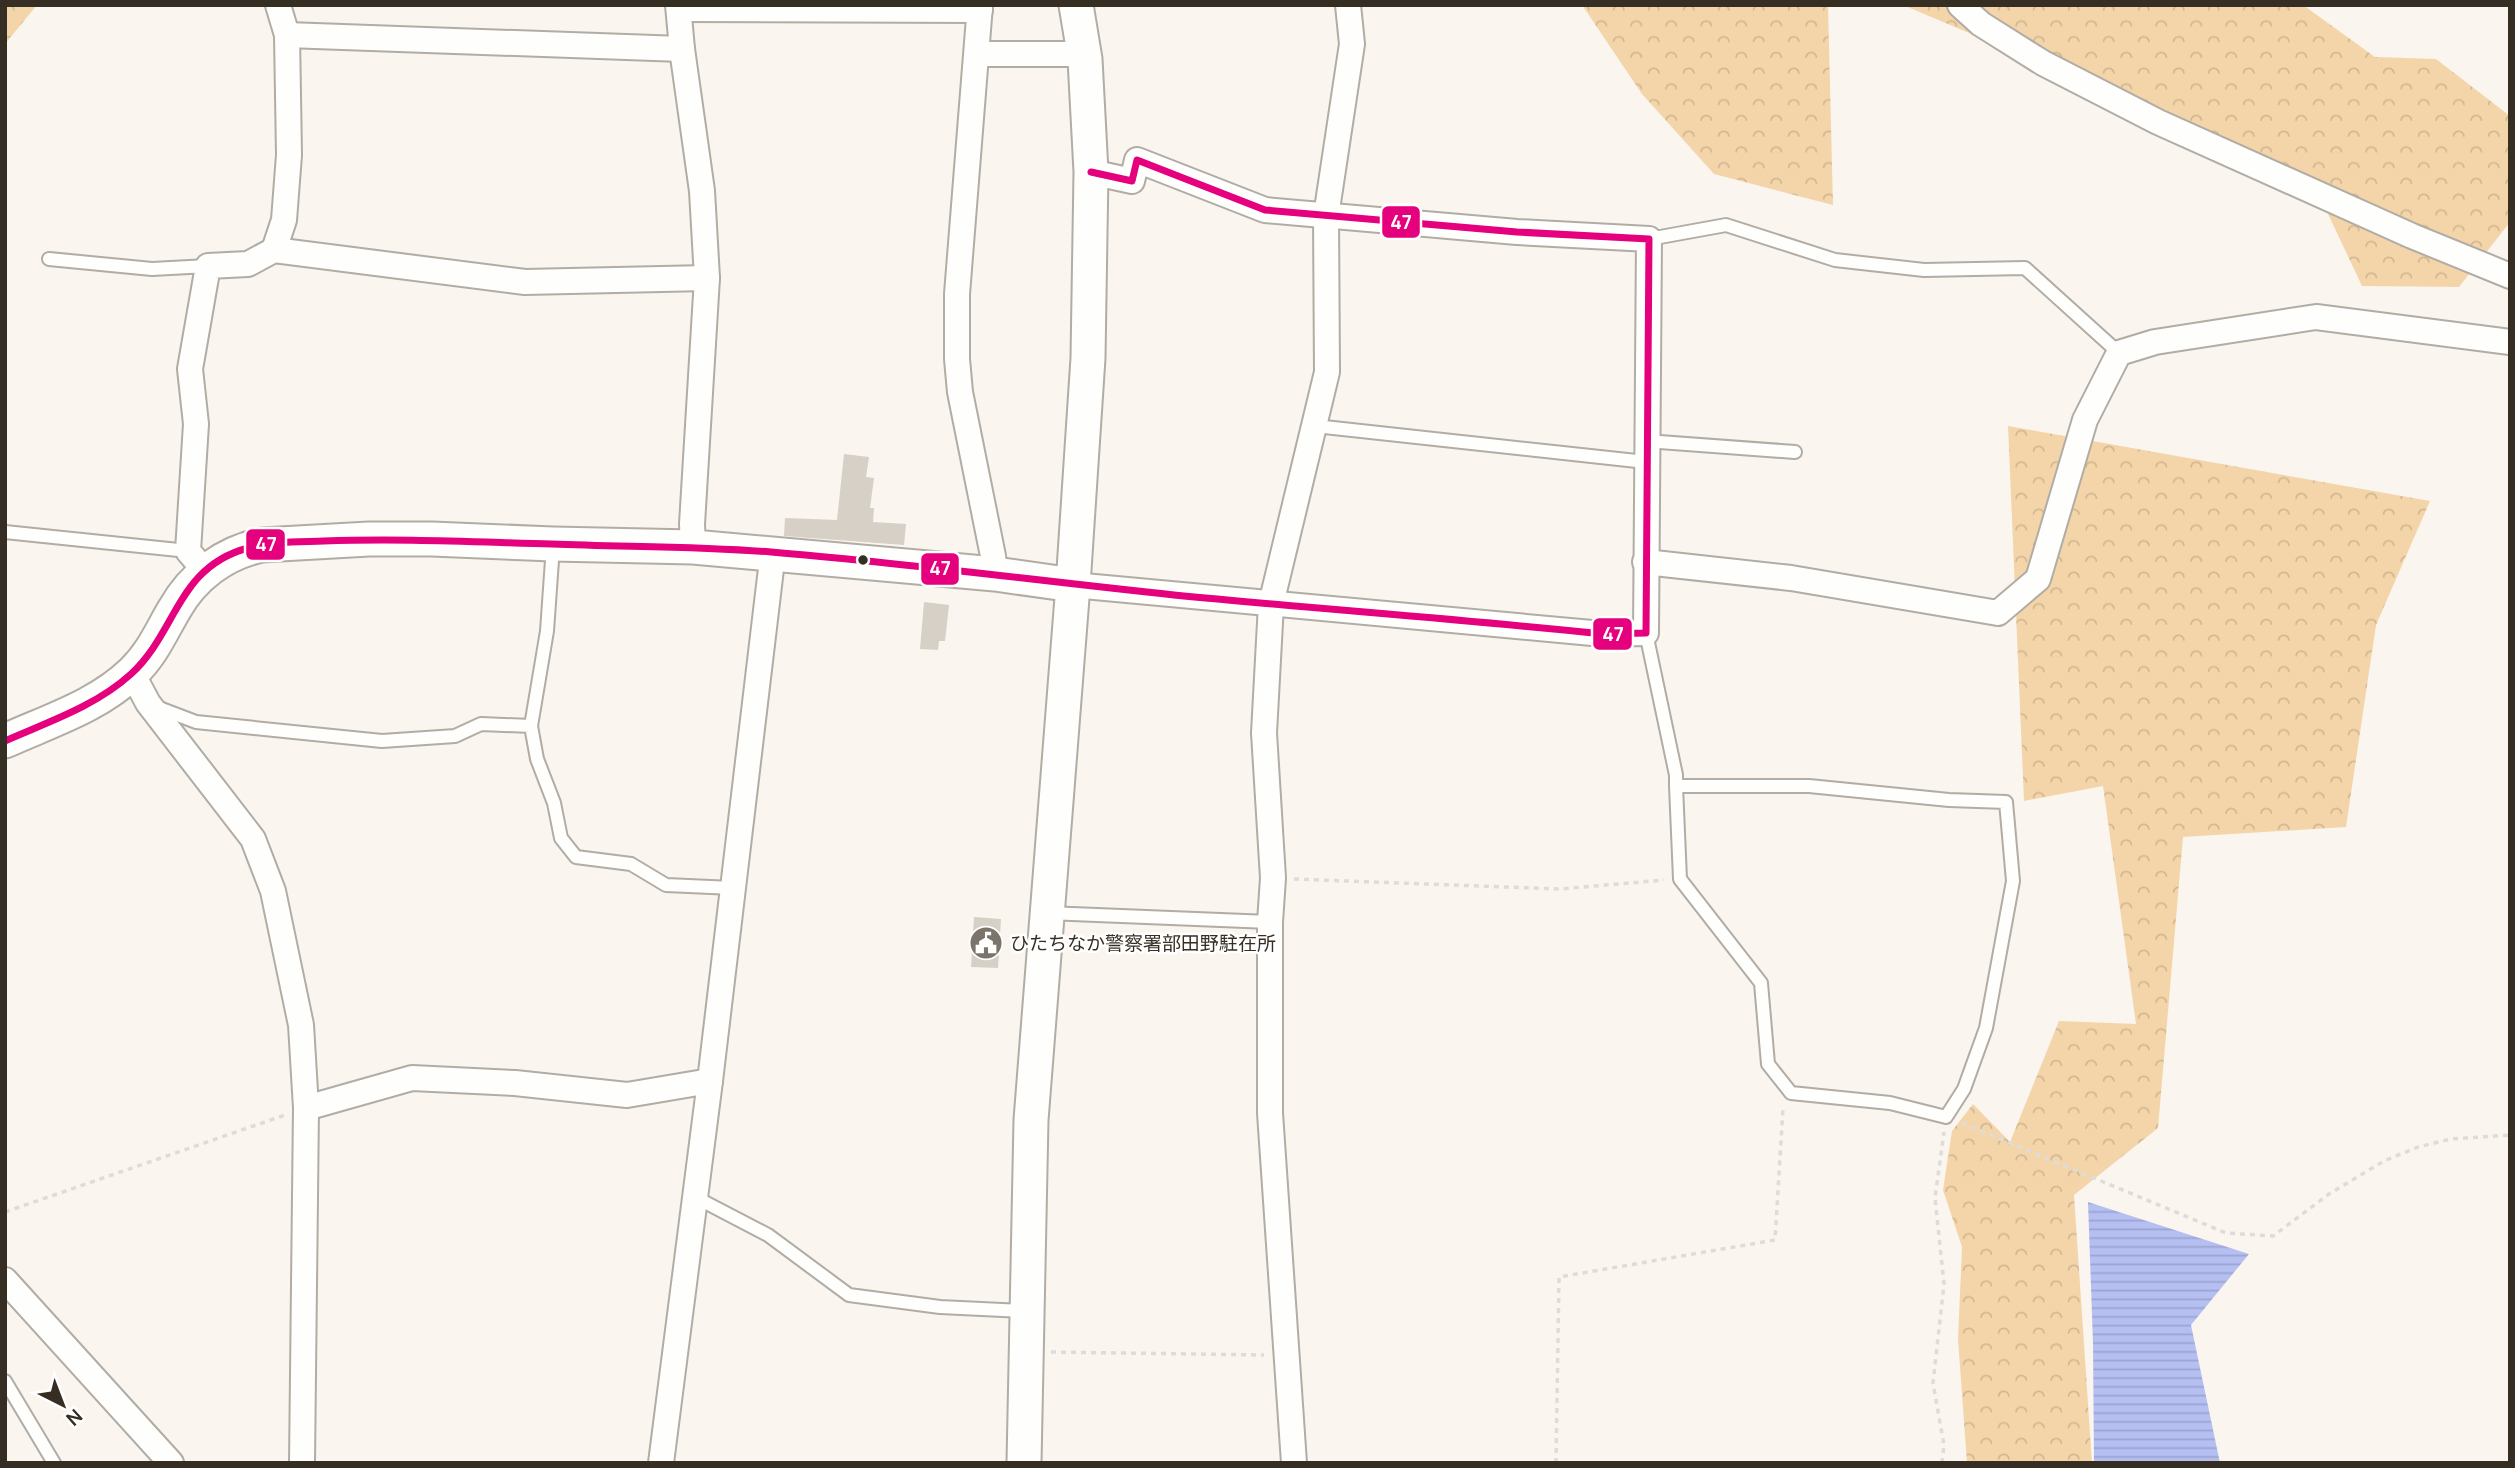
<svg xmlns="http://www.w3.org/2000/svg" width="2515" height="1468" font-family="Manrope,'Noto Sans JP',sans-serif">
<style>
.forest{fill:url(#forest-crowns)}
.water{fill:url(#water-rules)}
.building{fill:#d6d0c7}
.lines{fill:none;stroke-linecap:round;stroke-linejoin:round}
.lane-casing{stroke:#b1aca4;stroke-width:16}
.street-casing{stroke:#b1aca4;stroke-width:28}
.secondary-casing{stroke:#b1aca4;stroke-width:37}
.path{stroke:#dddcd9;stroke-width:3.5;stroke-dasharray:5 5;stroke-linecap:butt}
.lane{stroke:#fefefd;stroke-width:12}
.street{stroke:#fefefd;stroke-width:24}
.secondary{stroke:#fefefd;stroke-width:33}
.bus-1-casing{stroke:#fff;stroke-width:12}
.bus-1{stroke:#e5007d;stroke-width:7}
.bus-dot{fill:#362e23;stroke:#fff;stroke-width:2.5}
.labels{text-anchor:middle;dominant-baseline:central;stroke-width:5;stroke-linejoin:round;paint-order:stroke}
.poi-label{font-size:19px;fill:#362e23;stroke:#fff;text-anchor:start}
.line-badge{stroke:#fff;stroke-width:2.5}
.badge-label{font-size:19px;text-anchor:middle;font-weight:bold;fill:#fff}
</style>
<defs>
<pattern id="forest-crowns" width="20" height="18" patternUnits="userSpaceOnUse" patternTransform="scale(1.75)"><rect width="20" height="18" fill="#f4d5a9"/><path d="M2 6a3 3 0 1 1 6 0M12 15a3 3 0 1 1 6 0" fill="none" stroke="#d2b791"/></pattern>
<pattern id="water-rules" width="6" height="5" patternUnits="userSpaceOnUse" patternTransform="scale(1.75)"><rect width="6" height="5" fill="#b5bff2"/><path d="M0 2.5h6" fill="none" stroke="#9ca4cf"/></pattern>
</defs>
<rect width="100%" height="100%" fill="#faf5ef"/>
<g class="forest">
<path d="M5,5H37L5,44Z"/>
<path d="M1582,5H1828L1833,205L1714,174L1642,94Z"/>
<path d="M1903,5H2303L2375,57L2436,59L2510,116V222L2459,287L2362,286L2311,178Z"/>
<path d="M2008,426L2430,501L2376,625L2346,827L2183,837L2158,1128L2074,1195L2092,1463H1967L1958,1339L1962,1247L1943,1190L1952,1131L1973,1104L2010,1142L2059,1021L2136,1024L2103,786L2024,801Z"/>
</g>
<path class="water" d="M2088,1202L2249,1254L2191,1325L2220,1463L2094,1462L2093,1343Z"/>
<g class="building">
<path d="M844,454L869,457L866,477L874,478L870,508H874L873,522L906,524L904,545L784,536L785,518L837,520Z"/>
<path d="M924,602L949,605L945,641H939L938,650L920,649Z"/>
<path d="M974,917L1001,919L998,968L971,967Z"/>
</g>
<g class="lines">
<defs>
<g id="lane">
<path d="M1649,239L1726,225L1835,260L1924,270L2025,268L2119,353"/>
<path d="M49,259L152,269L208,266"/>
<path d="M1315,426L1646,462"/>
<path d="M1646,441L1795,452"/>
<path d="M5,532L188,551"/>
<path d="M1646,633L1676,775V786L1680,879L1761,983L1768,1064L1791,1093L1890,1103L1946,1117L1964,1089L1986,1028L2013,881L2006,802L1949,800L1809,786H1676"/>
<path d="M154,706L196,722L382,741L455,736L481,724L531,726L537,759L554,803L561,838L576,857L631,864L666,885L733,888"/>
<path d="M531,726L547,631L553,546"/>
<path d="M1047,913L1270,922"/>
<path d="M695,1197L768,1235L849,1295L940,1307L1025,1311"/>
<path d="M5,1381L54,1463"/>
</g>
<g id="street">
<path d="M678,5L682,49L702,191L707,278L692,524L693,547"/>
<path d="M980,5L957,294V359L960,392L993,556L995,574"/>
<path d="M1960,5L1981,24L2043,63L2158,122L2412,236L2510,276"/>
<path d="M679,9L980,10"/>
<path d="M287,35L682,49"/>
<path d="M977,54H1084"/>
<path d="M274,250L284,220L289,155L287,35L278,5"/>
<path d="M1645,562L1791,578L1998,613L2038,579L2085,420L2119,353L2155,342L2316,317L2510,342"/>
<path d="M205,571L188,551L196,424L190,369L208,266L248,264L274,250L525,282L707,278"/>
<path d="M1073,585L1603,634L1646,633L1649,239L1517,232L1265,210L1137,160L1132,181L1091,172"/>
<path d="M132,673L148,703L253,839L273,891L301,1025L306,1108L302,1463"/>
<path d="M306,1108L412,1078L515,1083L627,1095L710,1081"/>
<path d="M5,1280L171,1463"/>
<path d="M661,1463L710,1081L773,552"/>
<path d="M1294,1463L1270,1113V922L1273,878L1264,733L1271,604L1327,372L1326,216L1352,44L1348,5"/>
</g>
<g id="secondary">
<path d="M5,741C49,721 98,706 133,672C152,654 161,632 174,610C193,576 224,553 262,545L369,539H432L553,544L693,547L995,574L1073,585"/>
<path d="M1024,1463L1031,1120L1073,585L1088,358L1091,172L1085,59L1076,5"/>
</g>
</defs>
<use href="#lane" class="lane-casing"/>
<use href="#street" class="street-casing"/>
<use href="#secondary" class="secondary-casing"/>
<g class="path">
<path d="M1294,879L1560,889L1664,880"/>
<path d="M1962,1123L2226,1233L2273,1236L2329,1194L2384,1161L2418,1147L2451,1139L2510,1135"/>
<path d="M5,1212L285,1115"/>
<path d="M1051,1352L1264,1355"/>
<path d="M1556,1463L1559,1277L1775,1240L1783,1108"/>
<path d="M1942,1463L1944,1445L1933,1383L1944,1284L1935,1198L1944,1132"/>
</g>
<use href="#lane" class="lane"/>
<use href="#street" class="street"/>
<use href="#secondary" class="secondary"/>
<defs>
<path id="bus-1" d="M5,741C48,722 96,706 131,674C177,632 177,567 248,548C273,541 299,542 324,541C400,538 476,542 552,544C625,547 698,546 771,552C906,563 1040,581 1174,595C1317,609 1460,619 1603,634L1646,633L1649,239L1517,232L1265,210L1137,160L1132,181L1091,172"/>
</defs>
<use href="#bus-1" class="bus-1-casing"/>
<use href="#bus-1" class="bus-1"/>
</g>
<defs>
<symbol id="civic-disc" viewBox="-11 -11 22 22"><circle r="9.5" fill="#7b746a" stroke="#fff"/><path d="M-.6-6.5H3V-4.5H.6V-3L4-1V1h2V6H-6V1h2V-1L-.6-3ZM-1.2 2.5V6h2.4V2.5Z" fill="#fff"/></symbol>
</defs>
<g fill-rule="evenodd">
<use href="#civic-disc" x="967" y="924" width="38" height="38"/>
</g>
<circle class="bus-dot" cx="863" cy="560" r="6"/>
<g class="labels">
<g class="poi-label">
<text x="1010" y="943">ひたちなか警察署部田野駐在所</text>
</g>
</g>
<g class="line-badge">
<rect x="1381" y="205" width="40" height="34" rx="7" fill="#e5007d"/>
<rect x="245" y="528" width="41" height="33" rx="7" fill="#e5007d"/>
<rect x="920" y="552" width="40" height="34" rx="7" fill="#e5007d"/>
<rect x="1592" y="617" width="41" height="34" rx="7" fill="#e5007d"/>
</g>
<g class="badge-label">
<text x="1401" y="229">47</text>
<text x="266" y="551">47</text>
<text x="940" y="575">47</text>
<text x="1613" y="641">47</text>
</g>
<rect width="2515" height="1468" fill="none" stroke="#362e23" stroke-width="14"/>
<g transform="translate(63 1405) rotate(138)" stroke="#ffffff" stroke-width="5" paint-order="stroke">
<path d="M0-5L12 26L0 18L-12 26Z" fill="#362e23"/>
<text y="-10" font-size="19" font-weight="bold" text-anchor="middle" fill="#362e23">N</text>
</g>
</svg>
